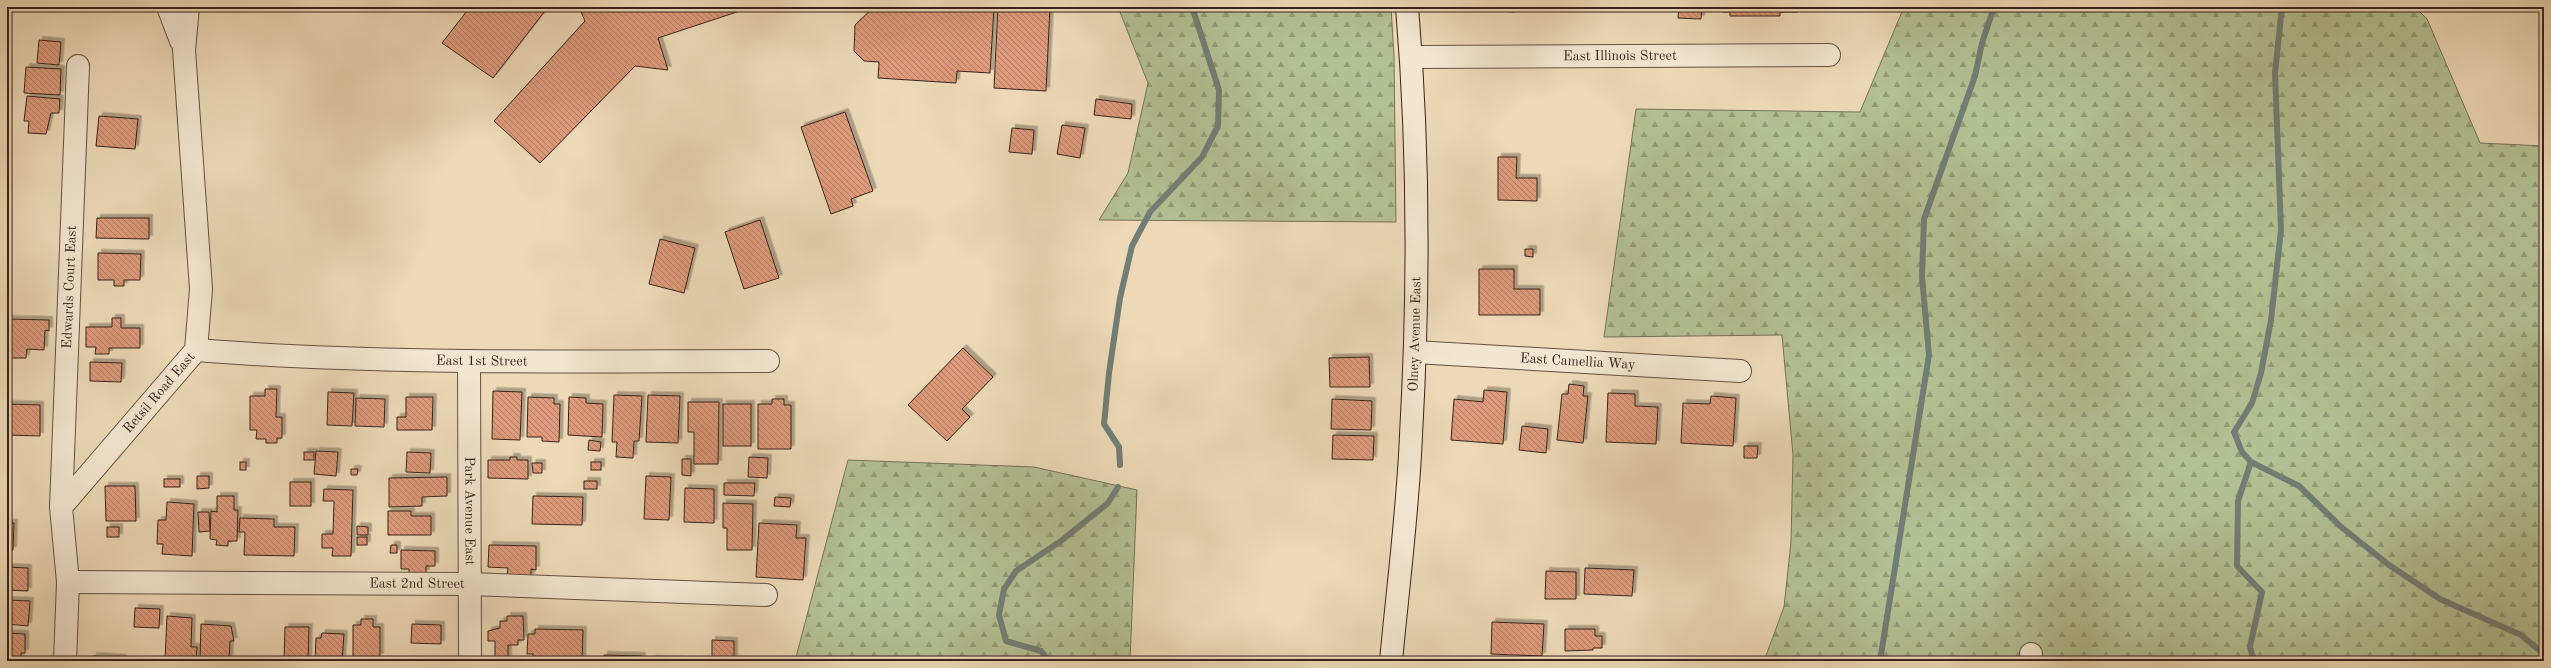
<svg xmlns="http://www.w3.org/2000/svg" width="2551" height="668" font-family="'Old Standard TT',serif">
<style>
.forest{fill:url(#forest-firs);stroke:#767256}
.lines{fill:none;stroke-linecap:round;stroke-linejoin:round}
.stream{stroke:#727e75;stroke-width:6}
.building{fill:url(#building-back-hatch);stroke:#38231a;filter:url(#shadow)}
.minor-casing{stroke:#655041;stroke-width:24}
.secondary-casing{stroke:#38231a;stroke-width:24}
.minor{stroke:#f3e6d0;stroke-width:22}
.secondary{stroke:#f3e6d0;stroke-width:22}
.labels{text-anchor:middle;dominant-baseline:central;stroke-width:3.5;stroke-linejoin:round;paint-order:stroke}
.street-label{font-size:14px;fill:#38231a;stroke:#f3e6d0}
</style>
<defs>
<pattern id="forest-firs" width="22" height="20" patternUnits="userSpaceOnUse"><rect width="22" height="20" fill="#b3c093"/><path d="M5 1l3.5 6h-7zM16 11l3.5 6h-7z" fill="#939c77"/></pattern>
<pattern id="building-back-hatch" width="6" height="6" patternUnits="userSpaceOnUse"><rect width="6" height="6" fill="#dd9a7b"/><path d="M-1 5l2 2M0 0l6 6M5-1l2 2" fill="none" stroke="#b47d64"/></pattern>
<filter id="shadow"><feDropShadow dx="3.5" dy="-3.5" stdDeviation="0" flood-color="#0004"/></filter>
</defs>
<rect width="100%" height="100%" fill="#edd9b7"/>
<filter id="stains"><feTurbulence type="fractalNoise" baseFrequency=".005" numOctaves="4"/><feColorMatrix values="0 0 0 0 .2 0 0 0 0 .09 0 0 0 0 .02 0 0 0 .5 -.17"/></filter>
<radialGradient id="worn" r=".72"><stop offset=".6" stop-color="#630" stop-opacity="0"/><stop offset="1" stop-color="#630" stop-opacity=".3"/></radialGradient>
<g class="forest">
<path d="M1118,7H1391L1394,56L1396,222L1099,220L1128,173L1148,83Z"/>
<path d="M1904,7H2415L2427,19L2480,143L2544,146V661H1764L1784,607L1791,542L1793,455L1782,335L1604,337L1636,109L1860,112Z"/>
<path d="M848,460L1034,467L1137,490L1130,661H795Z"/>
</g>
<g class="lines">
<g class="stream">
<path d="M2282,7L2275,73L2281,230L2271,320L2261,373L2252,403L2234,432L2242,452L2251,462L2299,486L2340,526L2389,565L2440,599L2521,635L2544,654"/>
<path d="M2251,462L2238,501L2237,566L2262,592L2250,647L2254,661"/>
<path d="M1120,465L1119,447L1104,424L1109,373L1120,298L1132,246L1150,212L1202,157L1218,126L1219,90L1192,7"/>
<path d="M1049,661L1041,651L1006,641L999,615L1004,589L1016,571L1061,541L1108,503L1118,487"/>
<path d="M1880,661L1929,355L1922,277L1924,219L1975,76L1982,43L1994,7"/>
</g>
</g>
<g class="building">
<path d="M470,7H548L493,78L442,43Z"/>
<path d="M579,7H752L658,38L668,70L635,66L540,163L494,121L585,21Z"/>
<path d="M874,7L994,8L990,73L957,71L956,83L878,78L879,62L864,61L854,51L855,25Z"/>
<path d="M998,7H1050L1046,91L994,88Z"/>
<path d="M1480,7H1515V12L1480,10Z"/>
<path d="M1679,7H1702L1701,19L1678,18Z"/>
<path d="M1722,7H1798V12H1780V16H1730V12H1722Z"/>
<path d="M39,40L61,42L59,65L37,63Z"/>
<path d="M26,67L61,69L60,95L24,93Z"/>
<path d="M27,96L60,99L59,113H51L46,134L28,133L29,121H24Z"/>
<path d="M1096,99L1132,104L1131,119L1094,115Z"/>
<path d="M845,112L873,191L851,199L853,206L831,214L801,127Z"/>
<path d="M99,116L138,119L135,149L96,146Z"/>
<path d="M1062,125L1085,128L1080,158L1057,154Z"/>
<path d="M1012,128L1034,130L1032,154L1009,152Z"/>
<path d="M1498,157H1517L1516,178H1537V201L1498,200Z"/>
<path d="M97,218H149V239L96,238Z"/>
<path d="M760,220L779,278L744,289L725,232Z"/>
<path d="M660,239L695,248L684,293L649,284Z"/>
<path d="M1525,249H1533V257L1525,256Z"/>
<path d="M98,253L141,254L140,280H124V286H114V280H98Z"/>
<path d="M1479,269H1514V289H1540V315H1479Z"/>
<path d="M112,318H121V328H140V348H109V354H95L96,347H86V327H112Z"/>
<path d="M7,319L49,320V331L45,330L44,350L27,349L26,358H7Z"/>
<path d="M963,348L993,377L962,409L970,417L947,441L908,405Z"/>
<path d="M1369,357L1370,387H1330L1329,358Z"/>
<path d="M90,362L122,363L121,382L90,381Z"/>
<path d="M1569,384L1584,386L1583,396H1588L1583,443L1557,440L1562,394H1568Z"/>
<path d="M265,389H277L276,417H282V438H277V443H266V439H256L257,430H250V396H265Z"/>
<path d="M1484,390L1507,392L1503,444L1451,440L1454,399L1483,402Z"/>
<path d="M493,391L522,392L520,440L492,439Z"/>
<path d="M328,392L354,393L352,426L327,425Z"/>
<path d="M1608,393L1635,394V406L1658,407L1656,444L1606,442Z"/>
<path d="M614,395L642,396L639,441H634L633,458L616,457L617,442H612Z"/>
<path d="M648,395L680,396L678,443L646,442Z"/>
<path d="M1711,396L1736,398L1733,446L1681,443L1683,403L1710,404Z"/>
<path d="M406,397H433L432,430H397V417H406Z"/>
<path d="M528,397L554,398V404H560L559,442L542,441V437H527Z"/>
<path d="M569,397L586,398V403L603,404L602,437L568,435Z"/>
<path d="M356,398L385,399L384,427L355,426Z"/>
<path d="M772,399H784V405H791V449H758V404H772Z"/>
<path d="M1332,399L1372,401L1371,430L1331,429Z"/>
<path d="M688,402H719L718,464H694V432H688Z"/>
<path d="M7,404L40,405V436L7,435Z"/>
<rect x="723" y="404" width="28" height="42"/>
<path d="M1522,426L1548,429L1546,453L1519,450Z"/>
<path d="M1333,435L1374,436L1373,460L1332,459Z"/>
<path d="M589,440L601,442L600,451L588,450Z"/>
<path d="M1744,446H1758L1757,458H1744Z"/>
<path d="M316,451L338,452L336,476L314,474Z"/>
<rect x="304" y="452" width="10" height="8"/>
<path d="M407,452L431,453L430,473L406,472Z"/>
<path d="M510,457H517V460H528V479L488,478V460H510Z"/>
<path d="M749,457L768,458L767,478L748,477Z"/>
<path d="M682,459H691V476L682,475Z"/>
<rect x="240" y="462" width="6" height="8"/>
<rect x="591" y="462" width="10" height="8"/>
<path d="M532,463H542V473H533Z"/>
<path d="M351,469H358L357,475H351Z"/>
<path d="M197,476H209V488L197,489Z"/>
<path d="M646,476L671,477L669,520L644,519Z"/>
<path d="M447,477V496L422,497V506L389,507V478Z"/>
<rect x="164" y="479" width="16" height="8"/>
<rect x="584" y="481" width="13" height="8"/>
<rect x="290" y="482" width="21" height="24"/>
<path d="M724,483H755L754,496L724,495Z"/>
<path d="M105,486H135L136,521H106Z"/>
<path d="M685,488L714,489V523L684,522Z"/>
<path d="M324,489L353,490L351,556H332L333,548H322V534H333L334,501H323Z"/>
<path d="M217,496H234V510H238L237,541H228V546L216,545L217,540L210,539L211,511L217,512Z"/>
<path d="M533,496L583,497L582,525L532,524Z"/>
<path d="M775,497L791,498L790,507L774,506Z"/>
<path d="M167,502L194,504L192,556L162,554L163,544H157L158,520H166Z"/>
<path d="M723,503L753,504L752,550H727V528H723Z"/>
<path d="M388,511H411V516H431V535H388Z"/>
<path d="M198,512H209L210,531L199,532Z"/>
<path d="M240,518L274,519V527H295L294,556L244,555L245,532H239Z"/>
<path d="M7,523H14L13,550H7Z"/>
<path d="M759,523L797,525L796,538H806L803,580L756,577Z"/>
<path d="M357,526L368,527V535H357Z"/>
<rect x="107" y="527" width="12" height="10"/>
<rect x="357" y="537" width="10" height="8"/>
<path d="M391,545H397V553H390Z"/>
<path d="M489,545L536,546V570L531,569V577H507L508,568L488,567Z"/>
<path d="M401,550L435,551V566H426V573H409V569H401Z"/>
<path d="M7,567L28,568V591L7,590Z"/>
<path d="M1585,568L1634,570L1632,596L1584,594Z"/>
<path d="M1546,571L1576,572V599H1545Z"/>
<path d="M7,600L30,601L28,626L7,624Z"/>
<path d="M135,608L160,609L159,628L134,627Z"/>
<path d="M167,616L192,618L191,647H197L196,661H165Z"/>
<path d="M507,616H523L524,640H518V645H508V659H495V641H488V631L500,628V621H507Z"/>
<path d="M361,619H373V627H380V657H353V625H361Z"/>
<path d="M1492,622L1544,624L1542,656L1491,654Z"/>
<path d="M201,624L231,626L234,641H230L229,661H200Z"/>
<path d="M412,624L441,625V644L411,643Z"/>
<path d="M285,627H309L308,661H284Z"/>
<path d="M535,629L583,630L582,661H533V654H527L528,634H535Z"/>
<path d="M1565,629H1595V636H1602V648H1593V650L1565,651Z"/>
<path d="M7,633L25,634V653H21V658H7Z"/>
<path d="M322,633L344,634L342,661H315L316,638H321Z"/>
<path d="M712,640L734,641V661H712Z"/>
<path d="M604,655L642,656L641,661H604Z"/>
<path d="M93,656L123,658V661H92Z"/>
<path d="M652,659L680,660V661H652Z"/>
</g>
<g class="lines">
<defs>
<g id="minor">
<path d="M168,7L181,41"/>
<path id="s1" d="M1411,57L1829,55"/>
<path id="s2" d="M196,350C386,365 578,361 768,361"/>
<path id="s3" d="M1415,352L1740,371"/>
<path id="s4" d="M469,361L470,661"/>
<path id="s5" d="M61,507L78,66"/>
<path id="s6" d="M68,582L470,584L766,595"/>
<path id="s7" d="M65,661L68,582L61,507L196,350L201,289L184,50L188,7"/>
<path d="M2031,661V654"/>
</g>
<g id="secondary">
<path id="s8" d="M1391,661C1398,586 1408,510 1411,435C1419,293 1419,149 1407,7"/>
</g>
</defs>
<use href="#minor" class="minor-casing"/>
<use href="#secondary" class="secondary-casing"/>
<use href="#minor" class="minor"/>
<use href="#secondary" class="secondary"/>
</g>
<g class="labels">
<g class="street-label">
<text stroke="none"><textPath href="#s1" startOffset="209">East Illinois Street</textPath></text>
<text stroke="none"><textPath href="#s5" startOffset="220">Edwards Court East</textPath></text>
<text stroke="none"><textPath href="#s8" startOffset="328">Olney Avenue East</textPath></text>
<text stroke="none"><textPath href="#s2" startOffset="286">East 1st Street</textPath></text>
<text stroke="none"><textPath href="#s3" startOffset="163">East Camellia Way</textPath></text>
<text stroke="none"><textPath href="#s7" startOffset="305">Retsil Road East</textPath></text>
<text stroke="none"><textPath href="#s4" startOffset="150">Park Avenue East</textPath></text>
<text stroke="none"><textPath href="#s6" startOffset="349">East 2nd Street</textPath></text>
</g>
</g>
<rect width="2551" height="668" fill="none" stroke="#edd9b7" stroke-width="24"/>
<rect x="8" y="8" width="2535" height="652" fill="none" stroke="#38231a" stroke-width="2"/>
<rect x="12" y="12" width="2527" height="644" fill="none" stroke="#38231a"/>
<rect width="100%" height="100%" filter="url(#stains)"/>
<rect width="100%" height="100%" fill="url(#worn)"/>
</svg>
